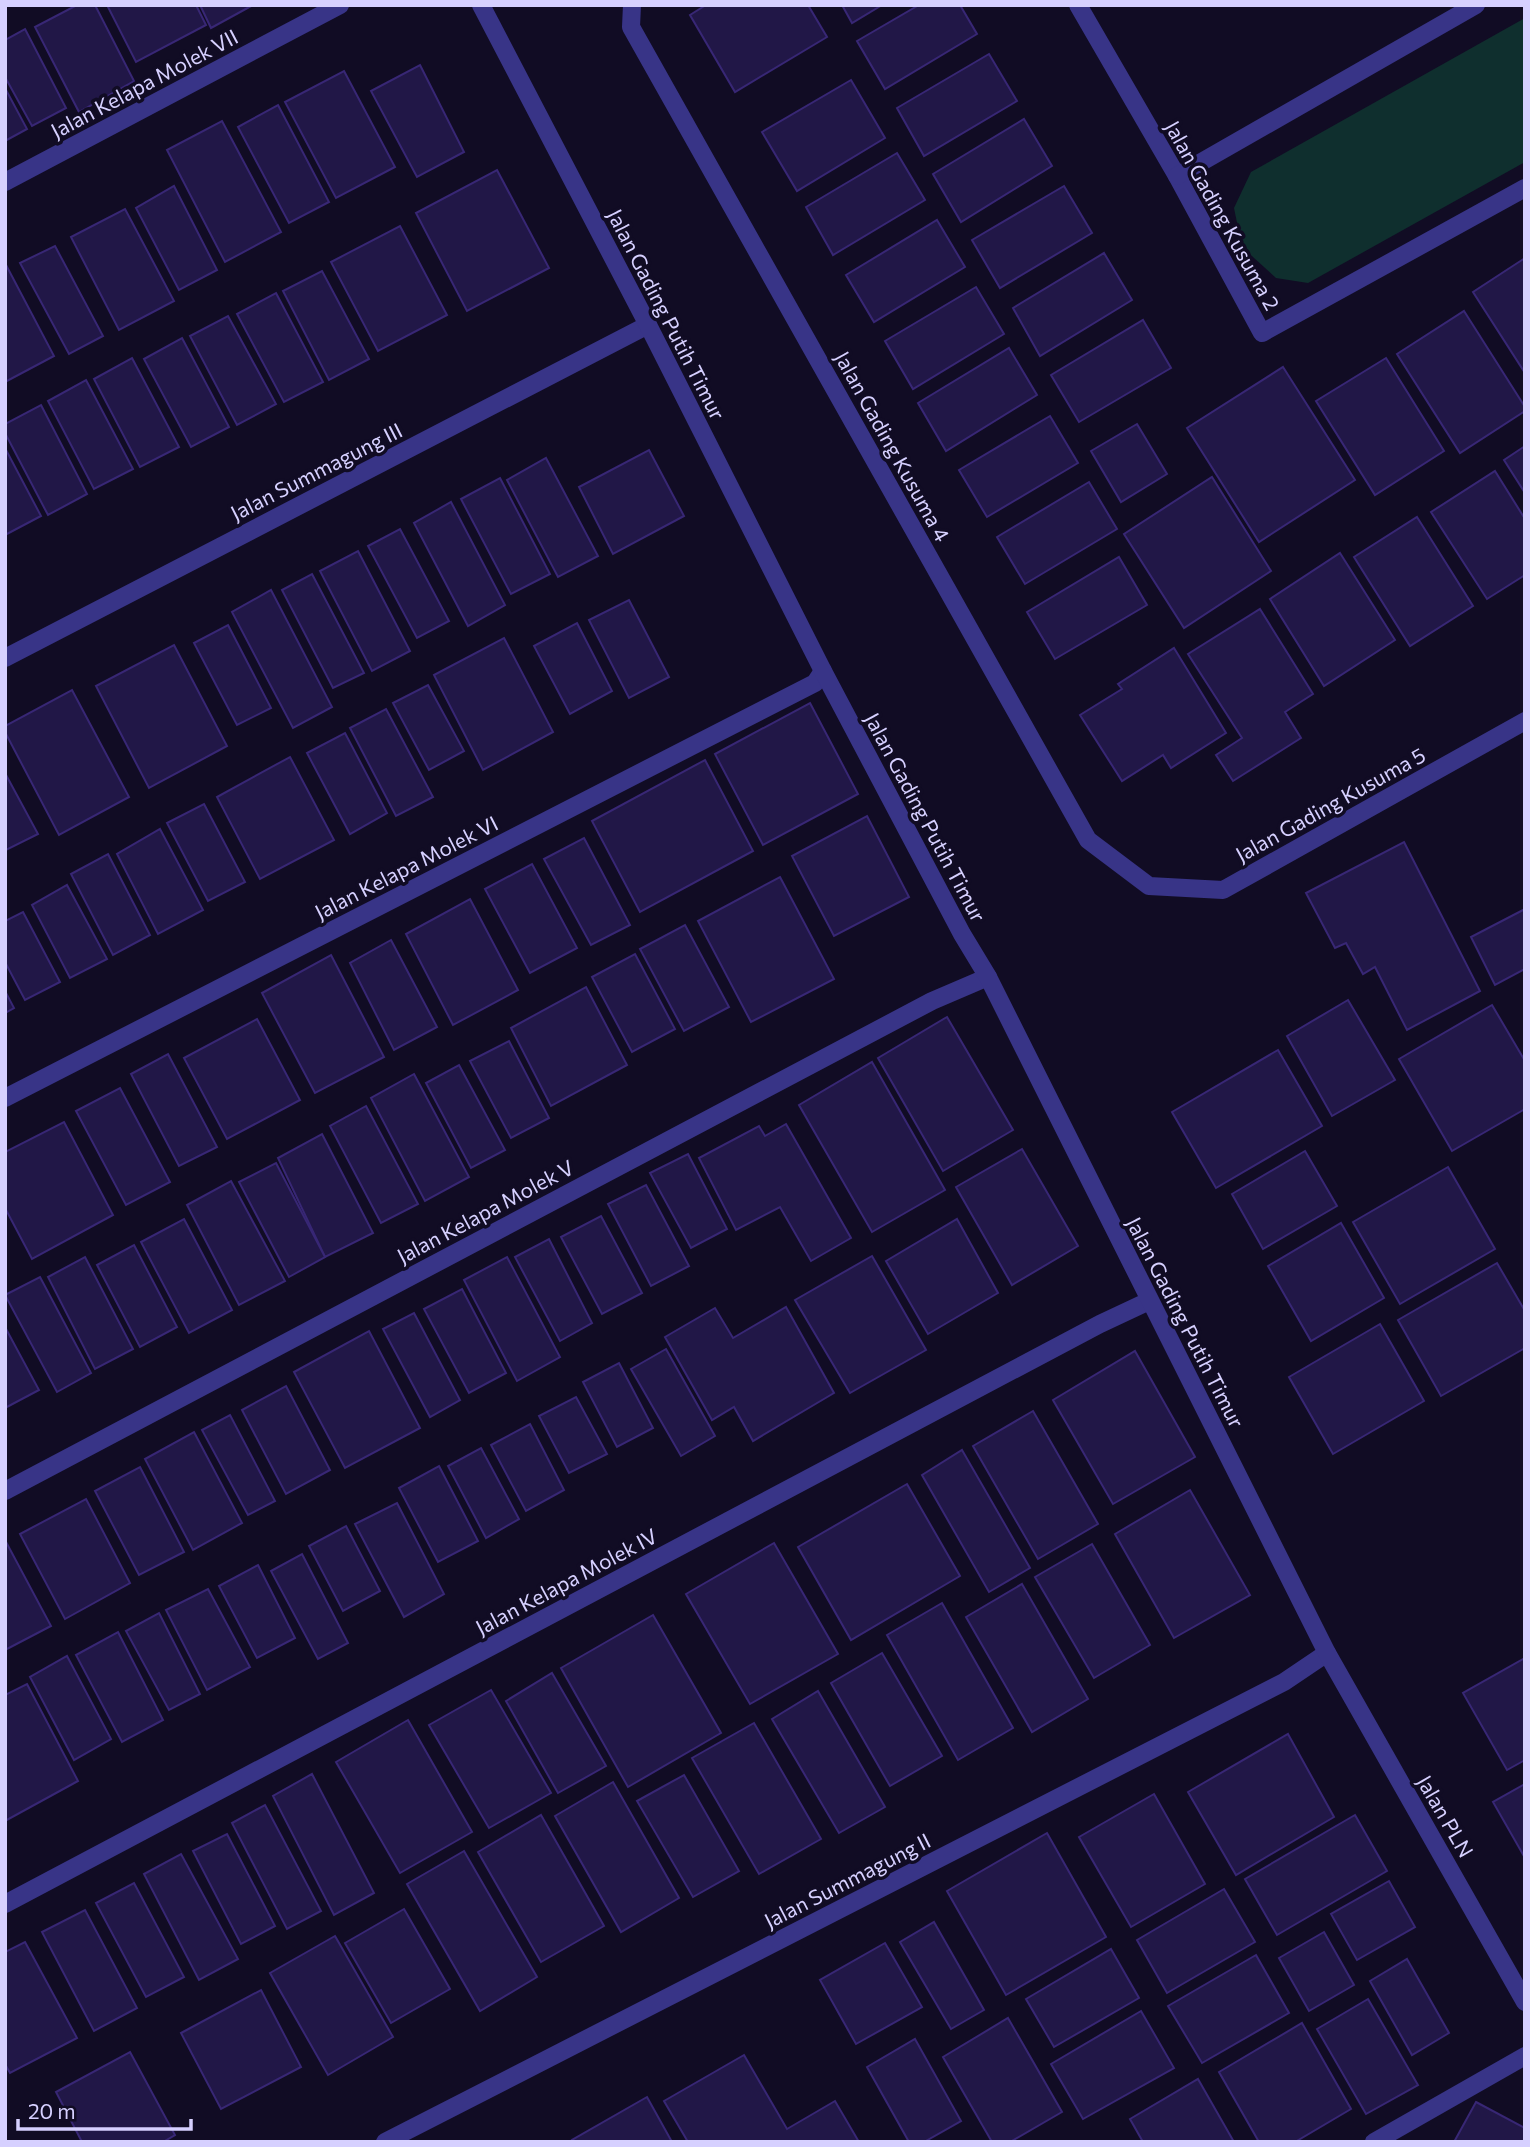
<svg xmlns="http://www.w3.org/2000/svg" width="1530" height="2147" font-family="Commissioner,sans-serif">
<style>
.green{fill:#0f2f2e}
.building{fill:#211747;stroke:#382775;stroke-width:2}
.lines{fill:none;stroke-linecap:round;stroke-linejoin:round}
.minor{stroke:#383487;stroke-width:18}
.tertiary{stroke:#383487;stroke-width:18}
.labels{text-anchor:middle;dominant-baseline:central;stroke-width:7;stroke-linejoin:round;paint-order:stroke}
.street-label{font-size:21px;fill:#d6d0ff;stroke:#110c24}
</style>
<rect width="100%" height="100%" fill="#110c24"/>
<path class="green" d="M1525,18V162L1308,283L1276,278L1242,247L1234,208L1251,172Z"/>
<g class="building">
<path d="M77,5H95L134,81L79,112L35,27Z"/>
<path d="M107,5H196L206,25L136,62Z"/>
<path d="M200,5H253L211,28Z"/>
<path d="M706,5H808L827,37L735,92L690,15Z"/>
<path d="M842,5H882L852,23Z"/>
<path d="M919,5H960L977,34L885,89L857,41Z"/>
<path d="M25,29L66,108L32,126L5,77V40Z"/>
<path d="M989,54L1017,101L924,156L897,108Z"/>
<path d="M420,65L464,152L417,177L371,91Z"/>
<path d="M344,71L395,167L336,198L285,102Z"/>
<path d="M851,80L885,138L797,191L762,132Z"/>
<path d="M5,88L27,129L5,141Z"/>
<path d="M278,105L329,202L289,223L238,127Z"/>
<path d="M1024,119L1052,166L961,222L933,174Z"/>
<path d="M222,121L281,232L225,262L167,150Z"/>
<path d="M897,153L925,200L833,255L806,207Z"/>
<path d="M497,170L549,268L467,311L416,213Z"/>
<path d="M174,186L217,270L179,290L136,208Z"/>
<path d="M1064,186L1092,233L1000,288L972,240Z"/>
<path d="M125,209L174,301L119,330L71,237Z"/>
<path d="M937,220L965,267L874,322L846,275Z"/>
<path d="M400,226L447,315L378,351L331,262Z"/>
<path d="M55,246L103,336L69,354L20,263Z"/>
<path d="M1104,253L1132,300L1040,356L1013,308Z"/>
<path d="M1525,258V373L1473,292Z"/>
<path d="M5,263L54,356L5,382Z"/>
<path d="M322,271L369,359L329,380L283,291Z"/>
<path d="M976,287L1004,334L913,389L885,341Z"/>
<path d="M276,293L323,382L284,402L237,314Z"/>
<path d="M1464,311L1525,407V411L1460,453L1397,354Z"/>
<path d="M228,316L276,404L237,425L190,336Z"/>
<path d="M1143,320L1171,368L1079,422L1051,375Z"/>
<path d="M182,338L229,427L191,447L144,359Z"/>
<path d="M1009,348L1037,395L946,451L918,403Z"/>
<path d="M132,358L179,447L140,467L94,379Z"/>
<path d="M1386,358L1444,451L1375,495L1316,401Z"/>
<path d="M1283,367L1355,480L1259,542L1187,428Z"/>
<path d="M86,380L133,469L94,489L48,401Z"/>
<path d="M41,405L87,494L48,515L5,433V424Z"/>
<path d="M1050,416L1078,463L987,517L959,470Z"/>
<path d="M1137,424L1167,474L1121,502L1091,451Z"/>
<path d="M1525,446V493L1504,460Z"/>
<path d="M5,448L41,516L5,535Z"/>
<path d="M649,450L684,516L613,554L579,487Z"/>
<path d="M546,458L598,556L558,577L507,480Z"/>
<path d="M1495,471L1525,519V575L1487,599L1431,512Z"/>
<path d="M1212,477L1271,571L1184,628L1124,534Z"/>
<path d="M500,478L550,574L511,594L461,499Z"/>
<path d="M1089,482L1117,529L1025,584L997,537Z"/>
<path d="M451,502L505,605L468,626L414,523Z"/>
<path d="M1417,517L1473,606L1410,646L1354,557Z"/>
<path d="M400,529L449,621L417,638L368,546Z"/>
<path d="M358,551L410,651L372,671L320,571Z"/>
<path d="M1340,553L1395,640L1324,686L1270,599Z"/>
<path d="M1119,557L1147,605L1055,659L1027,612Z"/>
<path d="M312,574L364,673L333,688L282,590Z"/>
<path d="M271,590L332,707L293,728L232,612Z"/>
<path d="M629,600L669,677L629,698L589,620Z"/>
<path d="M1260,609L1313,694L1285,712L1301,738L1233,781L1216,755L1242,738L1188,654Z"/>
<path d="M577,623L612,691L570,714L534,646Z"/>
<path d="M228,625L271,708L237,725L194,643Z"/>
<path d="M504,638L553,732L483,770L434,675Z"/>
<path d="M174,645L227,746L149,788L96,686Z"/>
<path d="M1174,648L1226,733L1171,768L1163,755L1122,781L1080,715L1122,689L1118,684Z"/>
<path d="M428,685L464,751L429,770L393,703Z"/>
<path d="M72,690L129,797L59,835L5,732V726Z"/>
<path d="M810,703L858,794L763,845L715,754Z"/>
<path d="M386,709L433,797L396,816L350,728Z"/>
<path d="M345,733L387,813L350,834L307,753Z"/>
<path d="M290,757L334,840L260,879L217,797Z"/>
<path d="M705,760L753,851L640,912L592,821Z"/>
<path d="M5,773L38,834L6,850L5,848Z"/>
<path d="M204,804L245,882L208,901L167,823Z"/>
<path d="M867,816L909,897L834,936L792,856Z"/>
<path d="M160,829L203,910L158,934L117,854Z"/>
<path d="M584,838L630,925L591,945L544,859Z"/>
<path d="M1404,842L1480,991L1407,1030L1375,967L1363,974L1346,943L1335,948L1306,893Z"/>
<path d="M108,854L150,935L113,955L71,874Z"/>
<path d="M532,864L577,948L530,973L485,889Z"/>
<path d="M780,877L834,979L751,1022L698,921Z"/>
<path d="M67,885L107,959L70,978L32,905Z"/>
<path d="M470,899L518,990L453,1025L406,934Z"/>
<path d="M1525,909V969L1495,985L1471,937Z"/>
<path d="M23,912L60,982L25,1000L5,962V921Z"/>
<path d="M685,925L729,1007L684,1031L640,949Z"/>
<path d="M391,940L437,1027L394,1050L350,963Z"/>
<path d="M635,954L675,1029L632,1052L592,977Z"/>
<path d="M331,955L384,1057L315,1093L262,993Z"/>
<path d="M586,987L627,1065L551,1106L511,1028Z"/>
<path d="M5,991L14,1008L5,1013Z"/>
<path d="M1348,1000L1395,1080L1332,1116L1287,1036Z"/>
<path d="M1492,1005L1525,1061V1109L1452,1151L1399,1059Z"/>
<path d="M947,1017L1013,1130L943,1171L878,1058Z"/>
<path d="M257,1019L300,1100L227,1139L184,1058Z"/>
<path d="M509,1041L549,1118L511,1138L470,1061Z"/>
<path d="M1278,1050L1322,1126L1216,1188L1172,1112Z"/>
<path d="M168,1054L217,1147L179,1166L131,1074Z"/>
<path d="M872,1062L945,1190L872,1232L799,1105Z"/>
<path d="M459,1065L505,1150L471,1168L426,1083Z"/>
<path d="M414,1074L469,1177L425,1201L371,1098Z"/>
<path d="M120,1088L170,1182L126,1205L76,1111Z"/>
<path d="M366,1106L418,1204L381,1223L330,1126Z"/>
<path d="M64,1122L113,1215L32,1259L5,1208V1152Z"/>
<path d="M786,1124L851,1238L811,1261L780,1207L736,1230L699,1158L759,1126L765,1136Z"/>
<path d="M322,1134L373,1233L325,1257L278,1158Z"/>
<path d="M1022,1149L1078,1246L1012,1285L956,1187Z"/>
<path d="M1305,1151L1337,1206L1263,1249L1232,1194Z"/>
<path d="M688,1154L727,1229L691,1248L650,1173Z"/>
<path d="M276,1163L325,1257L289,1277L239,1182Z"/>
<path d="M1448,1167L1495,1249L1400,1304L1353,1222Z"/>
<path d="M231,1181L285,1281L239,1305L187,1205Z"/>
<path d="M646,1185L689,1266L651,1286L608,1204Z"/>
<path d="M601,1216L642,1293L602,1314L561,1237Z"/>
<path d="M184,1219L232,1310L189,1333L141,1242Z"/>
<path d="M957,1219L998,1293L928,1334L886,1261Z"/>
<path d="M1341,1223L1384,1298L1311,1341L1268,1266Z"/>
<path d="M549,1239L592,1323L560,1341L515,1257Z"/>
<path d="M134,1245L177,1327L140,1347L97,1265Z"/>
<path d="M872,1256L926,1350L850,1393L795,1300Z"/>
<path d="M85,1257L133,1349L95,1369L48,1277Z"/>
<path d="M507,1257L560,1357L517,1381L464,1280Z"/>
<path d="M1497,1263L1525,1311V1348L1441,1396L1398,1320Z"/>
<path d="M40,1277L91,1373L57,1392L5,1295Z"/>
<path d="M462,1289L506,1373L469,1393L424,1309Z"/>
<path d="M786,1307L834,1393L753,1441L734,1407L712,1420L665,1337L715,1308L733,1338Z"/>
<path d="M414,1313L460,1400L430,1417L383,1329Z"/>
<path d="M1380,1324L1424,1401L1333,1454L1289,1377Z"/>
<path d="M5,1327L39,1390L5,1408Z"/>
<path d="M369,1331L420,1428L345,1468L294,1372Z"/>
<path d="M666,1349L715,1436L681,1456L631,1369Z"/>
<path d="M1135,1351L1195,1457L1113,1504L1053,1400Z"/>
<path d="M619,1363L653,1428L617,1447L583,1382Z"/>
<path d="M286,1386L330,1470L286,1494L242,1410Z"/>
<path d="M576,1397L607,1454L569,1473L539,1416Z"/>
<path d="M1033,1411L1098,1524L1038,1559L973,1446Z"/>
<path d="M230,1415L275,1501L248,1515L202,1430Z"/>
<path d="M530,1424L564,1490L526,1511L491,1445Z"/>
<path d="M194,1432L242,1523L193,1550L145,1459Z"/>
<path d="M481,1448L519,1519L486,1538L448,1466Z"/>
<path d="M962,1450L1030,1568L989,1592L922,1475Z"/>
<path d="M439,1466L478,1541L438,1562L399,1488Z"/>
<path d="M140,1467L184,1552L139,1575L95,1491Z"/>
<path d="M907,1484L960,1576L851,1640L798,1547Z"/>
<path d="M1190,1490L1250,1595L1174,1638L1115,1534Z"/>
<path d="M86,1499L130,1583L65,1619L20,1534Z"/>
<path d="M397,1503L444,1594L404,1617L355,1524Z"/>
<path d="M346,1526L380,1591L343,1611L309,1546Z"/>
<path d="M5,1540L51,1626L5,1650Z"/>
<path d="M774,1543L838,1654L750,1704L686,1594Z"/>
<path d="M1092,1544L1150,1645L1094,1678L1035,1577Z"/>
<path d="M302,1554L348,1643L318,1659L271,1571Z"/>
<path d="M258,1565L295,1638L257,1658L219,1586Z"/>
<path d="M1022,1584L1088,1699L1032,1732L966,1617Z"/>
<path d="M208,1589L250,1667L207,1690L166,1610Z"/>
<path d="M942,1603L1013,1728L958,1760L887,1635Z"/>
<path d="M159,1613L200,1694L169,1710L126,1631Z"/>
<path d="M653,1615L721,1733L628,1787L561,1668Z"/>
<path d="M118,1632L163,1720L122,1742L76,1655Z"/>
<path d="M882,1653L942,1756L890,1786L831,1683Z"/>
<path d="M67,1656L111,1739L74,1760L30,1677Z"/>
<path d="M1525,1658V1760L1507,1770L1463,1693Z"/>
<path d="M552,1673L606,1766L558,1793L506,1701Z"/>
<path d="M27,1684L78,1781L5,1821V1695Z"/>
<path d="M491,1690L551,1793L489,1828L429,1725Z"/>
<path d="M818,1691L885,1807L839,1833L772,1719Z"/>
<path d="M408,1720L472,1832L400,1873L336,1762Z"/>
<path d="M754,1723L821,1839L759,1874L692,1758Z"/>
<path d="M1288,1734L1334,1817L1236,1875L1188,1792Z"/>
<path d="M312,1774L374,1893L334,1915L273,1796Z"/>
<path d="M684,1775L739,1871L693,1897L637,1801Z"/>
<path d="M613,1782L679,1898L621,1932L555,1816Z"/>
<path d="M1525,1784V1858L1493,1802Z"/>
<path d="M1154,1794L1205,1884L1131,1927L1079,1837Z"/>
<path d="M265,1805L321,1911L287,1929L232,1823Z"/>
<path d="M541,1815L604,1926L541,1962L478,1852Z"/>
<path d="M1355,1815L1387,1871L1277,1935L1245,1879Z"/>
<path d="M1047,1833L1106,1937L1006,1995L947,1891Z"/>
<path d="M227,1834L275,1926L241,1944L193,1851Z"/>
<path d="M464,1851L537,1977L480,2011L407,1884Z"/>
<path d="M181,1854L238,1959L199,1980L144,1874Z"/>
<path d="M1389,1881L1415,1927L1357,1960L1331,1914Z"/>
<path d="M134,1883L184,1977L146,1997L96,1903Z"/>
<path d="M1224,1889L1255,1942L1167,1993L1137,1940Z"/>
<path d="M404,1909L450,1989L391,2023L345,1943Z"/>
<path d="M85,1910L137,2008L94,2031L42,1932Z"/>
<path d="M934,1922L984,2010L951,2029L900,1942Z"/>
<path d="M1324,1932L1354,1985L1309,2011L1279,1958Z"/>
<path d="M335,1936L393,2037L328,2075L270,1973Z"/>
<path d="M25,1942L77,2038L10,2073L5,2064V1952Z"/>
<path d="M885,1943L922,2007L856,2044L820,1980Z"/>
<path d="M1111,1949L1139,1998L1054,2047L1026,1999Z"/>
<path d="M1256,1955L1289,2013L1202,2063L1168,2006Z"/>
<path d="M1407,1959L1449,2033L1412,2055L1370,1981Z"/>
<path d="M261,1990L301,2067L221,2109L181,2033Z"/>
<path d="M1368,1999L1418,2085L1366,2114L1317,2029Z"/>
<path d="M1141,2011L1174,2068L1083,2119L1051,2064Z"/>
<path d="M1008,2018L1062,2112L1010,2142H992L943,2057Z"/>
<path d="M1302,2023L1351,2109L1295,2142H1259L1219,2072Z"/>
<path d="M915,2039L961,2121L924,2142H909L867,2067Z"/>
<path d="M130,2052L175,2135L163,2142H82L56,2092Z"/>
<path d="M744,2055L787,2129L835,2101L859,2142H688L664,2101Z"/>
<path d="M1198,2079L1234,2142H1143L1130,2119Z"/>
<path d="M647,2097L672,2142H573L572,2140Z"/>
<path d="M1476,2102L1525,2128V2142H1454Z"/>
</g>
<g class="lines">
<g class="minor">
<path d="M632,5L631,27L1088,840L1149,886L1223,890L1525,721"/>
<path d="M1078,5L1177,176L1262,333L1525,188"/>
<path d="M1177,176L1476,5"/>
<path d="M5,182L340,5"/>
<path d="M5,658L648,325"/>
<path d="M5,1098L815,683L823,671"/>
<path d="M5,1491L932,1001L988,977"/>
<path d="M5,1904L1100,1324L1149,1301"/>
<path d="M385,2142L1239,1705L1284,1682L1327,1653"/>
<path d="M1374,2142L1525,2056"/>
</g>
<path class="tertiary" d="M481,5L648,325L823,671L962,934L988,977L1327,1653L1525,2002"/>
</g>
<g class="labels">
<g class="street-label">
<text transform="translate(144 83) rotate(-28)">Jalan Kelapa Molek VII</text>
<text transform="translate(1223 215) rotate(61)">Jalan Gading Kusuma 2</text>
<text transform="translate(667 314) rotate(63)">Jalan Gading Putih Timur</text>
<text transform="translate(893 446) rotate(61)">Jalan Gading Kusuma 4</text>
<text transform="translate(316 471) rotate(-27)">Jalan Summagung III</text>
<text transform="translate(1330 804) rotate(-29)">Jalan Gading Kusuma 5</text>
<text transform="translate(926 817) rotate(62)">Jalan Gading Putih Timur</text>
<text transform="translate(406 867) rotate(-27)">Jalan Kelapa Molek VI</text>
<text transform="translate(485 1211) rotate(-28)">Jalan Kelapa Molek V</text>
<text transform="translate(1186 1322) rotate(63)">Jalan Gading Putih Timur</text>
<text transform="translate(566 1581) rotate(-28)">Jalan Kelapa Molek IV</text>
<text transform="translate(1446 1816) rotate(60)">Jalan PLN</text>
<text transform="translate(847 1880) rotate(-27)">Jalan Summagung II</text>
</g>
</g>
<rect width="1530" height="2147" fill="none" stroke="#d6d0ff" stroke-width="14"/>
<path d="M18 2119v10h173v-10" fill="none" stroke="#d6d0ff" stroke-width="3.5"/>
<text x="28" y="2119" font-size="21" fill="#d6d0ff" stroke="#110c24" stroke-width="5" paint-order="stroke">20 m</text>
</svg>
